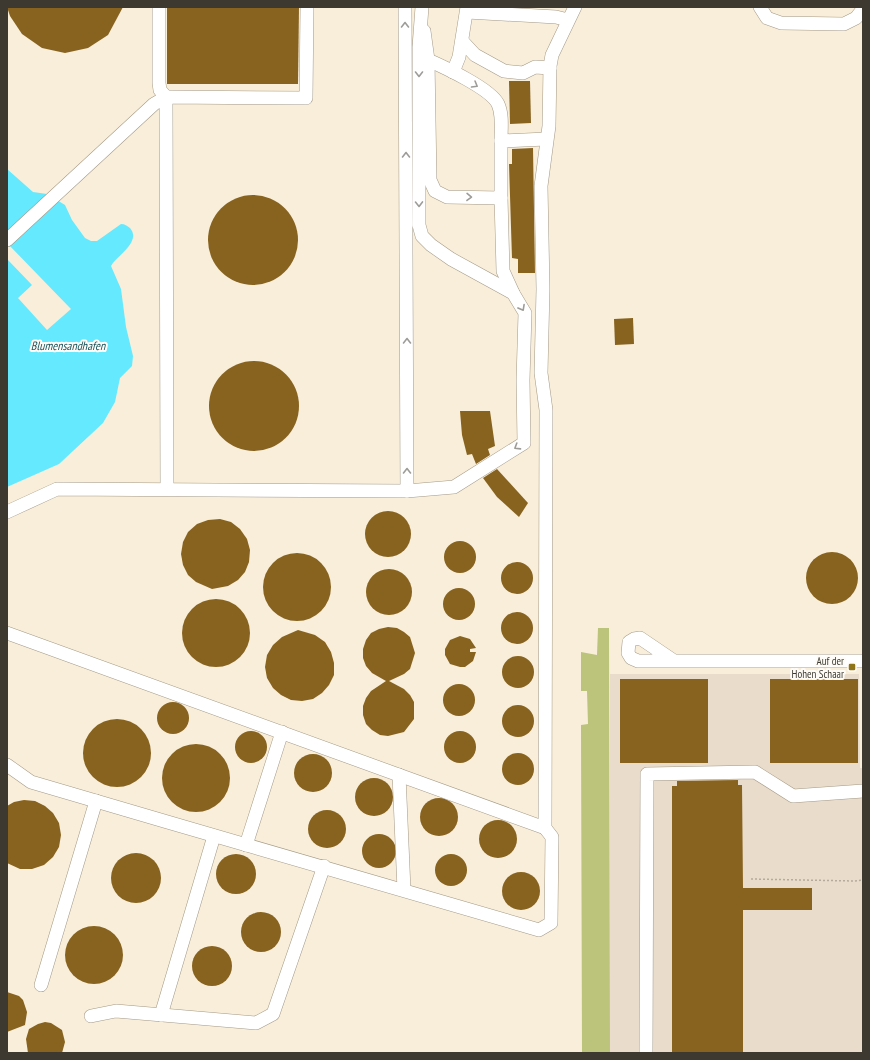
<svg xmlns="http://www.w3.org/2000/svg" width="870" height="1060" font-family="'PT Sans Narrow',sans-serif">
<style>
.commercial{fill:#e9dcca}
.green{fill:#bcc37b}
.water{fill:#65e9fe}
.pier{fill:#f9eeda}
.building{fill:#87631f}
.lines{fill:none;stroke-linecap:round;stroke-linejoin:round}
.minor-casing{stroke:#a49987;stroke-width:14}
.path{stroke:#b4ab9c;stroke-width:1.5;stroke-dasharray:2 2;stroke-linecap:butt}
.minor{stroke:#fff;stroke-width:13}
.oneway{stroke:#9e9c98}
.poi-dot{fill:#907419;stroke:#fffcf8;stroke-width:1.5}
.labels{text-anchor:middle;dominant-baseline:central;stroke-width:4;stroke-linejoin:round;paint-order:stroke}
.poi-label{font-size:11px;fill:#3d3931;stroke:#fffcf8;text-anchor:end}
.water-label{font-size:12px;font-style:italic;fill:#1e565f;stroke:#fffcf8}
</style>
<rect width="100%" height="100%" fill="#f9eeda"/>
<path class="commercial" d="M610,674H859L860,768H863V1053H610Z"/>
<path class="green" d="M598,628H609L610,1053H582L581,725L588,724L587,691H581V652L597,655Z"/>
<path class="water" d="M7,169L33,192L47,194L65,205L72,220L85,238L91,241H97L121,224C125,224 127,226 130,228C142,242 116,256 111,266L121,289L126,327L133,356L132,366L120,378L115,402L103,423L59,464L7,487Z"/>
<path class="pier" d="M7,235L8,244L71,309L47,330L18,298L32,285L7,259Z"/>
<g class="building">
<path d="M7,7H123L108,35L88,48L65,53L42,48L22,34L10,16Z"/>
<path d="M167,7H299L298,84H167Z"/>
<path d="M509,81H530L531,123L510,124Z"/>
<path d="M533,148L535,273H518V259L512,258L509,164H512V149Z"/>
<circle cx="253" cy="240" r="45"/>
<path d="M633,318L634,344L615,345L614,319Z"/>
<circle cx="254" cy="406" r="45"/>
<path d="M460,411H490L495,446L488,449L490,455L476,464L472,454L467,455L462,435Z"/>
<path d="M497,469L528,503L519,517L497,497L483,478Z"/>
<circle cx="388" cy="534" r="23"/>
<path d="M220,519L231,522L240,529L247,539L250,550L249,562L245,572L238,580L228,586L212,589L196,582L188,575L183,565L181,554L183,542L188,532L197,524L208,520Z"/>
<circle cx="460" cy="557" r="16"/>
<circle cx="832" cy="578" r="26"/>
<circle cx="297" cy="587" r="34"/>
<circle cx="517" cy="578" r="16"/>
<circle cx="389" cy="592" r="23"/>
<circle cx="459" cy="604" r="16"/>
<circle cx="216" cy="633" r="34"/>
<circle cx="517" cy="628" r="16"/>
<path d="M388,627L397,628L404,632L410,637L415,653L410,669L404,674L389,681L404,689L410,695L414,702V719L404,732L388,736L380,735L372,730L366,724L363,715V706L366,698L371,691L386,681L372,673L366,666L363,658V649L366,640L371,633L379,629Z"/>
<path d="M298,630L315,635L325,642L331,652L334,663V675L329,685L322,693L313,699L302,701L291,700L281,695L273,688L267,678L265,667L267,655L273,645L282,637Z"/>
<path d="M460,636L470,639L476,648L470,649V652H476L473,661L465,667H460L450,664L445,655V649L450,640Z"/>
<circle cx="518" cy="672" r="16"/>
<rect x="620" y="679" width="88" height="84"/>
<rect x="770" y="679" width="88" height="84"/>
<circle cx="459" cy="700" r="16"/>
<circle cx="173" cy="718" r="16"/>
<circle cx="518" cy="721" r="16"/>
<circle cx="117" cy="753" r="34"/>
<circle cx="460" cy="747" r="16"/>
<circle cx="251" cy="747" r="16"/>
<circle cx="196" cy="778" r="34"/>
<circle cx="518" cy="769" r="16"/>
<circle cx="313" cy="773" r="19"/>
<circle cx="374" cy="797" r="19"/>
<path d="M738,780V785H742L743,888H812V910H743V1053H672V786H677V781Z"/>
<circle cx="439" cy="817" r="19"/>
<path d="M24,800L35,801L45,806L53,813L59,823L61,835L59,847L53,857L44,865L32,869H20L7,863V806L14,802Z"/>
<circle cx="327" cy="829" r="19"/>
<circle cx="498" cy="839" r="19"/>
<circle cx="379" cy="851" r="17"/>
<circle cx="136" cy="878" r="25"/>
<circle cx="451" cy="870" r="16"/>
<circle cx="236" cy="874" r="20"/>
<circle cx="521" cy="891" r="19"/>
<circle cx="261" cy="932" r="20"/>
<circle cx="94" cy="955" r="29"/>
<circle cx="212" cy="966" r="20"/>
<path d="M7,992L19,996L23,1000L27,1012L25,1025L7,1032Z"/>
<path d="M45,1022L51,1023L62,1030L65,1042L62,1053H28L26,1039L29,1029L38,1024Z"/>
</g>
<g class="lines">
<defs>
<g id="minor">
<path d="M405,7L407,491L454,487L524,443L523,380L525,313L513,293L451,259L431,245L422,236L419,225V47L422,7"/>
<path d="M760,7L767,18L781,23L844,24L856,18L863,9"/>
<path d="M467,12L556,17L568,20"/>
<path d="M424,31L428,60L430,180L435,191L447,197L501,198V141L546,139"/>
<path d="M462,41L475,55L504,71L523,73L535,67L550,68"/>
<path d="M428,60C444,67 491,89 498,104C503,115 501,129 501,141"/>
<path d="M453,72L459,57L467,7"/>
<path d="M501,198L503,271L513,293"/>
<path d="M7,240L154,104L166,97L160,90L159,83V7"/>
<path d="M167,489L166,97L306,98L307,7"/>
<path d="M7,512L57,489L407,491"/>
<path d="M7,633L545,828"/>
<path d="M674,661L640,638L634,639L629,642L628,653L631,658L638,661H863"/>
<path d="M7,765L31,782C200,832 369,880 539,930L551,923L552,837L545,828L546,410L541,373L543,289L541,186L549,126L550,66L552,55L575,7"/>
<path d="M399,775L404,890"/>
<path d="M246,845L282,732"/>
<path d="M41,985L96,801"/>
<path d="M161,1015L214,836"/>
<path d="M91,1016L116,1011L256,1023L273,1014L324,866"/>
<path d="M646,1053L647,774L755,772L793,796L863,791"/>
</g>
</defs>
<use href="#minor" class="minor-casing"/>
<path class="path" d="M751,879L854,881L863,880"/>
<use href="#minor" class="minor"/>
</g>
<defs><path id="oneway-chevron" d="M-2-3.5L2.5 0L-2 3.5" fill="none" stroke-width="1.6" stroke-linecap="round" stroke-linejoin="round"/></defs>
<g class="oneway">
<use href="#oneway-chevron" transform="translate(405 25) rotate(-90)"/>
<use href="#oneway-chevron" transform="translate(419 74) rotate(90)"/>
<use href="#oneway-chevron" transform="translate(475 85) rotate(30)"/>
<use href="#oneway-chevron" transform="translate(406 155) rotate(-90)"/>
<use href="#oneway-chevron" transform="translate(469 197) rotate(1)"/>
<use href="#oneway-chevron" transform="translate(419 204) rotate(89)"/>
<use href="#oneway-chevron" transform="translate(522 308) rotate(61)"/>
<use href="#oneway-chevron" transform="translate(407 341) rotate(-90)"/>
<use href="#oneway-chevron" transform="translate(517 447) rotate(148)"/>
<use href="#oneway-chevron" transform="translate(407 471) rotate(-90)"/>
</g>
<rect class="poi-dot" x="848" y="663" width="8" height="8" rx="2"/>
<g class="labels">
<g class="poi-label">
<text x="844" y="661">Auf der<tspan x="844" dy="13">Hohen Schaar</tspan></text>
</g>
<g class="water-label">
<text x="68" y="345">Blumensandhafen</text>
</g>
</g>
<rect width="870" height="1060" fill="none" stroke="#3d3931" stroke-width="16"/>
</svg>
